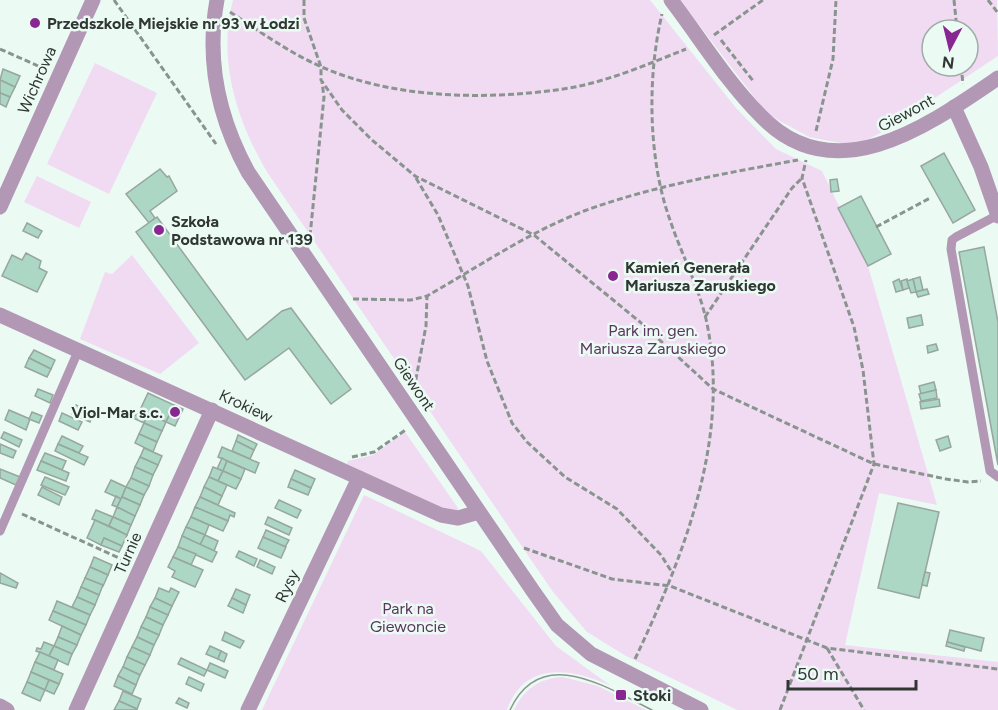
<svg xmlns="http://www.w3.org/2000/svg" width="998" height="710" font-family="Figtree,sans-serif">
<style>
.green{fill:#f1dbf3;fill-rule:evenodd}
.building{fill:#abd7c4;stroke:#97a69f;stroke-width:1.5}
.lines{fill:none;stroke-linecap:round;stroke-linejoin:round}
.path{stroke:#89948f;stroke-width:3;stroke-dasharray:6 3;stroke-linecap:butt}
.lane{stroke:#b398b5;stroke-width:9}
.street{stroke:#b398b5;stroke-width:15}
.tram{stroke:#8c9792;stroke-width:1.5}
.poi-dot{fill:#882791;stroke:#ebfbf4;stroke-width:2}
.labels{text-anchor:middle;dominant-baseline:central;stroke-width:5;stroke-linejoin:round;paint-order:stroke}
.poi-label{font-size:16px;font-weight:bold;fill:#303633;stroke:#ebfbf4;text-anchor:start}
.street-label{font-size:16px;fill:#303633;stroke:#ebfbf4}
.park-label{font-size:16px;fill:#5b355f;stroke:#ebfbf4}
</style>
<rect width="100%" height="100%" fill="#ebfbf4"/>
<g class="green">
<path d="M233,0H650L736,108L776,149L822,171L868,266L937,505L879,493L845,645L998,662V710H737L626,656L587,632L553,592L267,172C237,121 217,59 233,0Z"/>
<path d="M680,0H997L998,56L888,129L861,143H840L809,137L767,114ZM932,30H968V66H932Z"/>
<path d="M95,63L157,93L109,194L47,164Z"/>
<path d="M37,176L91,202L79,228L24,202Z"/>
<path d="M132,255L199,343L160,374L80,339L105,272L112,274Z"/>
<path d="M405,432L458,508V510L450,511L347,464L348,461L373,455Z"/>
<path d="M364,495L481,551L556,646L611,686C573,668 524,660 507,710H262Z"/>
<path d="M563,677L598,686L646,710H514C524,689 540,678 563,677Z"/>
</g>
<g class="building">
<path d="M3,69L20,76L15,87L0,80Z"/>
<path d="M0,80L15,87L10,97L0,93Z"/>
<path d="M0,93L10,97L6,107L0,104Z"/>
<path d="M944,153L975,210L953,223L921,166Z"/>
<path d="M160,169L167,177L169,176L177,191L150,211L155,218L149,223L126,194Z"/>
<path d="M837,179L839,191L831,192L830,180Z"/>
<path d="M861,196L891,254L868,266L838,208Z"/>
<path d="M157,217L247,340L282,311L291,308L351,389L331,404L289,348L245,380L136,232Z"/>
<path d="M27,223L42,231L38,238L23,231Z"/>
<path d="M984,247L998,322V465L959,252Z"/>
<path d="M26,253L41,261L39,268L47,272L37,292L2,276L12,255L22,260Z"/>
<path d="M920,277L923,290L916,292L913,279Z"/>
<path d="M899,279L903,290L896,292L893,282Z"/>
<path d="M907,279L909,288L903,290L901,281Z"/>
<path d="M913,279L916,292L911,293L907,281Z"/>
<path d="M927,289L929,294L918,297L916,292Z"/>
<path d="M921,315L923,325L909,328L907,318Z"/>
<path d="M936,344L938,350L928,353L927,346Z"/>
<path d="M34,350L55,360L51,369L29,358Z"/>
<path d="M29,358L51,369L47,377L25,367Z"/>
<path d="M934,382L936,390L921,394L919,386Z"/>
<path d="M38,389L53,395L50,403L35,396Z"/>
<path d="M936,390L937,398L921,401L919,394Z"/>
<path d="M148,393L174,405L166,422L140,410Z"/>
<path d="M939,399L940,406L921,409L920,402Z"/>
<path d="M76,405L93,414L90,422L72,414Z"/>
<path d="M174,405L183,409L175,426L166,422Z"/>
<path d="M9,410L30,419L26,430L5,420Z"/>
<path d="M140,410L148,413L144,423L133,418Z"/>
<path d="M32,412L42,416L39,423L29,419Z"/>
<path d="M62,413L82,422L78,430L59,421Z"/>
<path d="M148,413L166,422L162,431L144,423Z"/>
<path d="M144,423L162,431L157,442L139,434Z"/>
<path d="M4,432L22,440L19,447L1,438Z"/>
<path d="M139,434L157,442L153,452L135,443Z"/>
<path d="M238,435L257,444L254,450L236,441Z"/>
<path d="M62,436L83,446L79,453L58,444Z"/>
<path d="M948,436L951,447L940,451L936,440Z"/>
<path d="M236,441L254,450L250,459L232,451Z"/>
<path d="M0,444L16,451L13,458L0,453Z"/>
<path d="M58,444L88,457L84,465L55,451Z"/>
<path d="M222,447L259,463L255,473L218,457Z"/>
<path d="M144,448L162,456L158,465L140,457Z"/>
<path d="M45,453L66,461L62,470L41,461Z"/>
<path d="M140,457L158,465L153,475L135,467Z"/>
<path d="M222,458L227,461L223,471L217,469Z"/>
<path d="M41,461L69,473L66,481L37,470Z"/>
<path d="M227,461L245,469L241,479L223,471Z"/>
<path d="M135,467L153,475L149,486L131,478Z"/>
<path d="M213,467L223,471L218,481L209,477Z"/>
<path d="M0,469L20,477L16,485L0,478Z"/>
<path d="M295,470L315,479L311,488L291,479Z"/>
<path d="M223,471L241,479L236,489L218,481Z"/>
<path d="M45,477L69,487L65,495L41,485Z"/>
<path d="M209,477L227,485L222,496L204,487Z"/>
<path d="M131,478L149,486L144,495L126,487Z"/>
<path d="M291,479L311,488L308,495L288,487Z"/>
<path d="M111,480L126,487L121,499L105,492Z"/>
<path d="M42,487L62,497L59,505L38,495Z"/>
<path d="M126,487L144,495L140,505L122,497Z"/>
<path d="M204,487L222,496L218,505L200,497Z"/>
<path d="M116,496L121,499L117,507L112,505Z"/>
<path d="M122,497L140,505L135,516L117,507Z"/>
<path d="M200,497L235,513L234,517L230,515L228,521L195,507Z"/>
<path d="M279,500L301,510L297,518L275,508Z"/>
<path d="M898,503L939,512L919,598L878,588Z"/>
<path d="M117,507L135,516L131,525L113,517Z"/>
<path d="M195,507L228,521L223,531L191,517Z"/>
<path d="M96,510L113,517L109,526L92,519Z"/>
<path d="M113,517L131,525L127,535L109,526Z"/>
<path d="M191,517L209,525L205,535L186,527Z"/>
<path d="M268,517L292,528L289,535L265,524Z"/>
<path d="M95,520L127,535L122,546L104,538L101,545L87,538Z"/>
<path d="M186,527L205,535L200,545L182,536Z"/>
<path d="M266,530L289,540L285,547L263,537Z"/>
<path d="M205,535L218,541L214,551L200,545Z"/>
<path d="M182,536L217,552L212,562L178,547Z"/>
<path d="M263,537L286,547L281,558L258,548Z"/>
<path d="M104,538L122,546L119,552L101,545Z"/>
<path d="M178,547L196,554L191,565L173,557Z"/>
<path d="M239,551L257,559L254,566L236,557Z"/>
<path d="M94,557L112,565L108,575L90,567Z"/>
<path d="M173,557L203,570L195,587L172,577L175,571L168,567Z"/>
<path d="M260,560L275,567L272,574L257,567Z"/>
<path d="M90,567L108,575L103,586L85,578Z"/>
<path d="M925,572L930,573L927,586L922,585Z"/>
<path d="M0,573L18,583L16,588L0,583Z"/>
<path d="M85,578L103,585L99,595L81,587Z"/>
<path d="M81,587L99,595L95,605L77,597Z"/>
<path d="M159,588L169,592L171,588L179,592L172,606L155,598Z"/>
<path d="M236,589L250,595L246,605L232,598Z"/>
<path d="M77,597L95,605L90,615L72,607Z"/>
<path d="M155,598L172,606L168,615L150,607Z"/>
<path d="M232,598L246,605L243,613L228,606Z"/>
<path d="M57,601L90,615L86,625L53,611Z"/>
<path d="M150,607L168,615L163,625L146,617Z"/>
<path d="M53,611L86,625L81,635L49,620Z"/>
<path d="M146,617L163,625L159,635L141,627Z"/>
<path d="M62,626L81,635L77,645L58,637Z"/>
<path d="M141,627L159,635L154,645L137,637Z"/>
<path d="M950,630L984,638L981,651L947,642Z"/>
<path d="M225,632L244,641L240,648L222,640Z"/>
<path d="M58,637L77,645L72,654L54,646Z"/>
<path d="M137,637L154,645L150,655L132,647Z"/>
<path d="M44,642L54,646L49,656L36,651L37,648L41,649Z"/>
<path d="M947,642L965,647L964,651L946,646Z"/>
<path d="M54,646L72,654L68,665L49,656Z"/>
<path d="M210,646L221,651L218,659L206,654Z"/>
<path d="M132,647L150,655L145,665L127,657Z"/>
<path d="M221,651L227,654L224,662L218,659Z"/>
<path d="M40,652L58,660L54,670L35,662Z"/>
<path d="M127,657L145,665L140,675L123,667Z"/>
<path d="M181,658L207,670L204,676L178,664Z"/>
<path d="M35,662L63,674L59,684L31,672Z"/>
<path d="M210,663L228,671L225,678L207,670Z"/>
<path d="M123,667L140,675L136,685L118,676Z"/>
<path d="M31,672L49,680L45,690L27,682Z"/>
<path d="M118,676L136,685L132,694L114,686Z"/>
<path d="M189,677L204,684L201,691L186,684Z"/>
<path d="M49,680L59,684L54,694L45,690Z"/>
<path d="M27,682L45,690L40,701L22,693Z"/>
<path d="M123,691L141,699L137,709L119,701Z"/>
<path d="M179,698L189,703L187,708L176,703Z"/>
<path d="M119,701L137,709L136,710H114Z"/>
</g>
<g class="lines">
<g class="path">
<path d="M114,0L216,144"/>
<path d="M304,0V18L321,67V80L342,110L372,140L415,176L534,235L640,322L713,389L874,464L946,479L968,482L981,481"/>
<path d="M954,0L957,30"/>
<path d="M988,0L998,13"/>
<path d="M230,12C259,31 291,54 324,68C394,98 481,100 556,90C600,85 646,65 686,49"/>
<path d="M714,35L763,0"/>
<path d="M721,40L754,82"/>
<path d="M0,49L45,69"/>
<path d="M961,66L963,84"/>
<path d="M816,131L833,59L836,0"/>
<path d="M416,178L438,215L468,286L487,361L512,423L527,442L565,477L617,509L661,555L673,574"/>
<path d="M876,227L930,198"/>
<path d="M310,236L324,97L322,82"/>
<path d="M353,299L411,300L427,296C478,267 529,232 584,211C652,186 727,173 798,160"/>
<path d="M705,317L792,188L802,178"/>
<path d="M414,389L426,326L427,296"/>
<path d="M352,457L374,452L407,429"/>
<path d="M22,514L128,562"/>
<path d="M524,548L612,579L670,586L827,648L998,669"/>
<path d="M827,648L864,710"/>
<path d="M635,659C684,555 732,436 706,319C698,285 681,253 670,220C648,159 647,77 662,14"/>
<path d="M780,710L874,464L863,370L854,327L802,178L806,160"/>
</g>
<g class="lane">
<path d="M998,215L956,237L952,240L951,249L990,471L998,477"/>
<path d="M0,531L79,349"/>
</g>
<g class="street">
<path d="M217,0C206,60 219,119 248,172L533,591L557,625L591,654L701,710"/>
<path d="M671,0C700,38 727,82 761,116C835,193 929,125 998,78"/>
<path d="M954,107L981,167L998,216"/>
<path d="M0,207L93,0"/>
<path d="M0,315L441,515L458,518L479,512"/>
<path d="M0,706L7,710"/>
<path d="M76,710L212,410"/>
<path d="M248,710L359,478"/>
</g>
<path class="tram" d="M510,710C541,643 607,688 652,710"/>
</g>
<g class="poi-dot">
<circle cx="35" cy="23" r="6"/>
<circle cx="159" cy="230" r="6"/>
<circle cx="613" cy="276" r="6"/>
<circle cx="175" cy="412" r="6"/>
<rect x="615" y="689" width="12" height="12" rx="3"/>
</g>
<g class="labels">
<g class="poi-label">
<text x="47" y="23">Przedszkole Miejskie nr 93 w Łodzi</text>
<text x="171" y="221">Szkoła<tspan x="171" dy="18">Podstawowa nr 139</tspan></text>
<text x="625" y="267">Kamień Generała<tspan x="625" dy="18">Mariusza Zaruskiego</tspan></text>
<text x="163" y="412" text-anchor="end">Viol-Mar s.c.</text>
<text x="633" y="695">Stoki</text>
</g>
<g class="street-label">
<text transform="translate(37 80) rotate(-66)">Wichrowa</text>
<text transform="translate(906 113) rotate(-28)">Giewont</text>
<text transform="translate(414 384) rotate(56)">Giewont</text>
<text transform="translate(246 406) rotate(25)">Krokiew</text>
<text transform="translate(128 553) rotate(-66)">Turnie</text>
<text transform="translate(287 586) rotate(-65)">Rysy</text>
</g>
<g class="park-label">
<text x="653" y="330">Park im. gen.<tspan x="653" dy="18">Mariusza Zaruskiego</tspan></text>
<text x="408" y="608">Park na<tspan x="408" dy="18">Giewoncie</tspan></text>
</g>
</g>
<g transform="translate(950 48) rotate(187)"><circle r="28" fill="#ebfbf4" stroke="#a0aca7" stroke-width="1.5"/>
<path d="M0-4.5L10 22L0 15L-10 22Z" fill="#882791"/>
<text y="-9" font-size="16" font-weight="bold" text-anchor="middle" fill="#303633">N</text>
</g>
<path d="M788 680v9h128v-9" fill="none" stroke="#303633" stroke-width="3"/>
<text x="797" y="680" font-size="18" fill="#303633" stroke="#ebfbf4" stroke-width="4.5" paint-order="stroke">50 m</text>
</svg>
